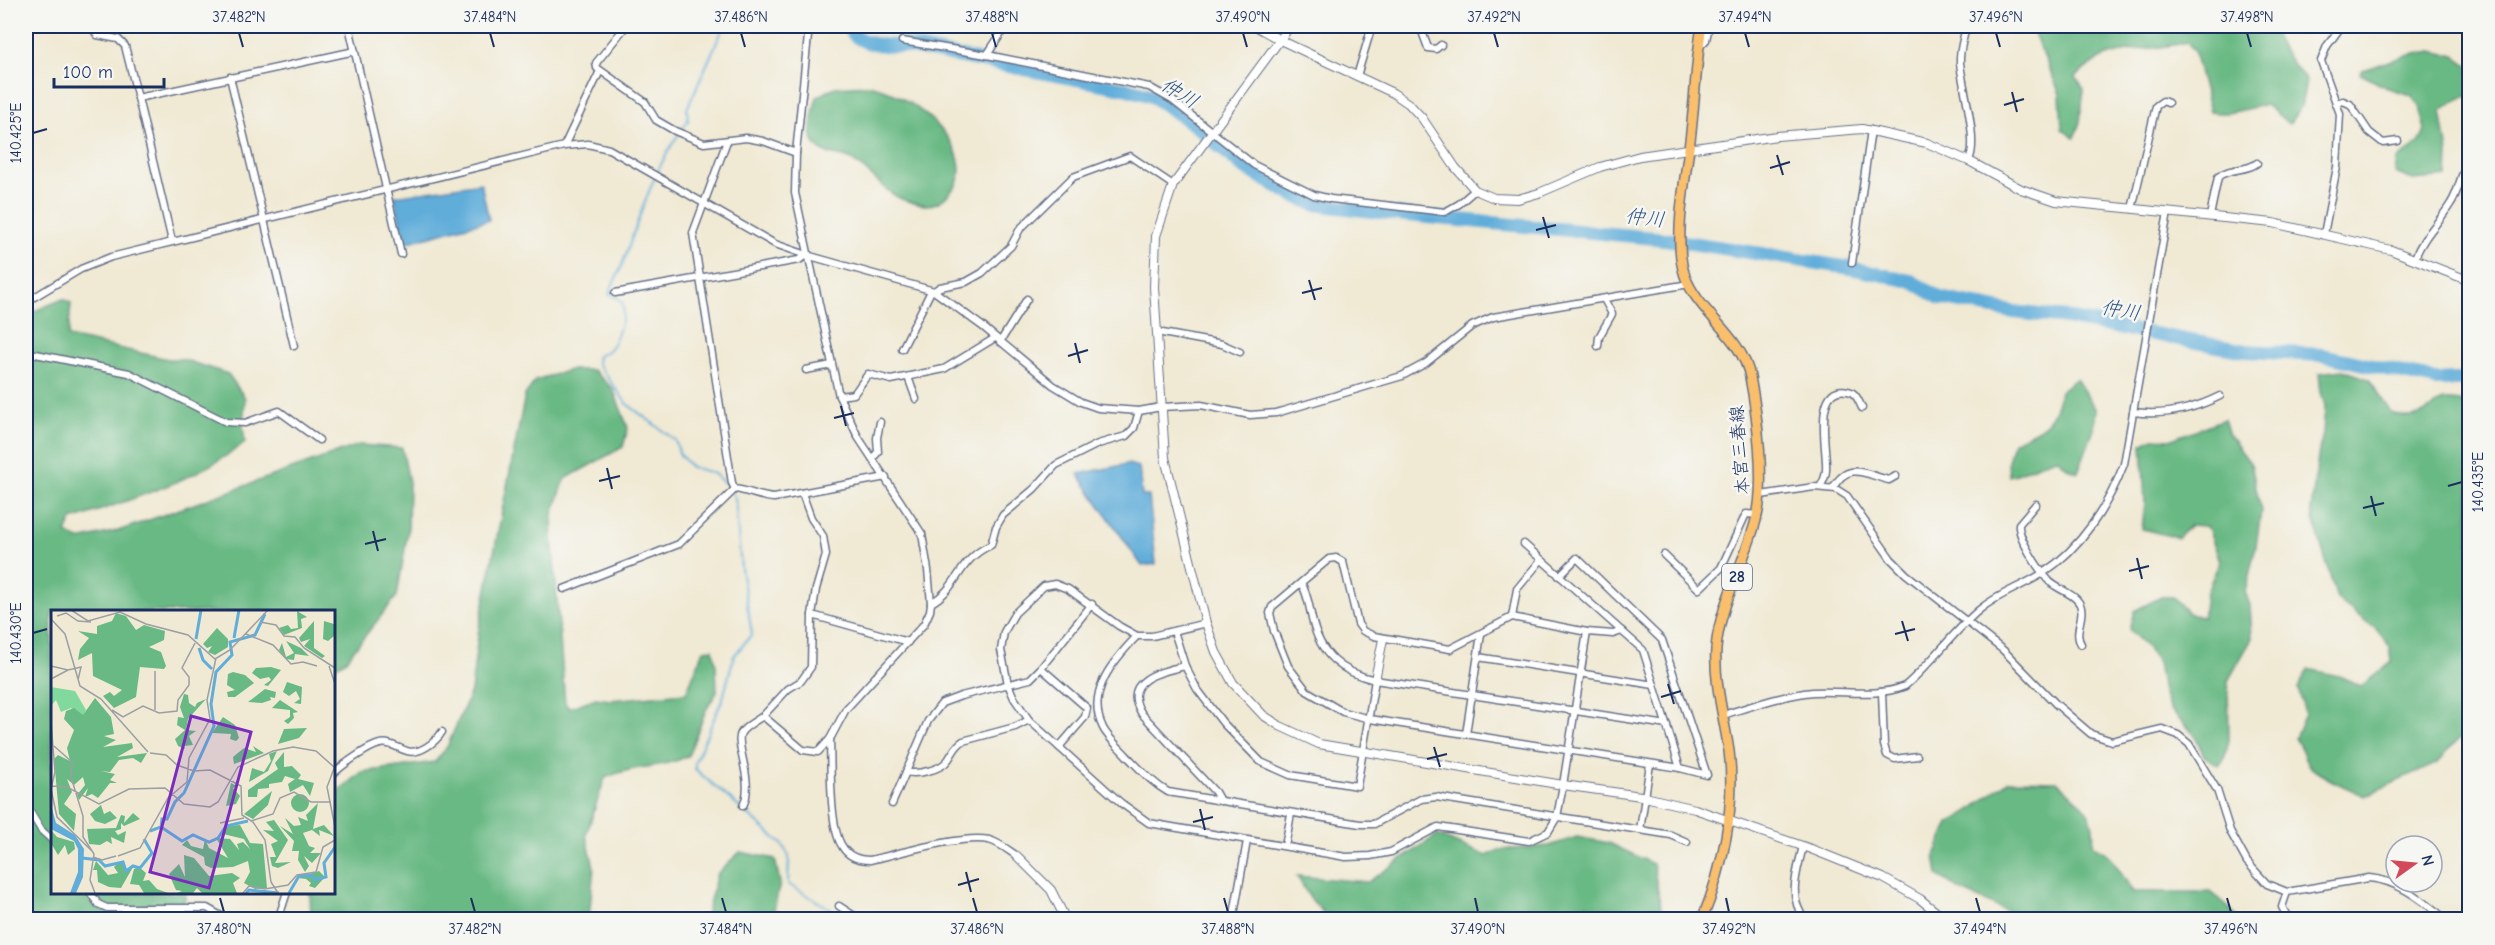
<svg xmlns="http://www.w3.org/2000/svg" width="2495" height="945" font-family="'Comic Neue','Klee One',sans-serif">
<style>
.forest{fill:#69b984;stroke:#427471;stroke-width:1.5}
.water{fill:#61adda;stroke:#3e6e9c;stroke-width:1.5}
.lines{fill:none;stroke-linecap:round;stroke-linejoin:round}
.stream{stroke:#61adda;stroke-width:2}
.river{stroke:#61adda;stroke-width:14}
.minor-casing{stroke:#667087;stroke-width:9}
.tertiary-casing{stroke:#667087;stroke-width:10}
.primary-casing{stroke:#667087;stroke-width:12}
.minor{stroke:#fff;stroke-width:6}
.tertiary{stroke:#fff;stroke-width:8}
.primary{stroke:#f9bf6d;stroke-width:9}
.ticks{fill:none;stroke:#1b2f5e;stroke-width:2}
.labels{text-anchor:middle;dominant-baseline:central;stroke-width:5;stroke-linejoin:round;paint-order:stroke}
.shield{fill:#f6f6f2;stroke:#5d6b8a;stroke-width:1.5}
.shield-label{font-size:16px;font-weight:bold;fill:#1b2f5e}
.street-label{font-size:18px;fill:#1b2f5e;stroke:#f6f6f2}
.water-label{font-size:20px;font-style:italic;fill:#305583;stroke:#f6f6f2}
.inset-river{fill:none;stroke:#61adda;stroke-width:3}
.inset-road{fill:none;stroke:#9b9fa4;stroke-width:1.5}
.view{fill:#7b2cbf;fill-opacity:0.15;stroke:#7b2cbf;stroke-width:3}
.inset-edge{fill:none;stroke:#1b2f5e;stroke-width:3}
.neatline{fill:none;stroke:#1b2f5e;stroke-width:2}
.ticks-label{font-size:15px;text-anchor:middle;fill:#1b2f5e}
</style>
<rect width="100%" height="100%" fill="#f6f6f2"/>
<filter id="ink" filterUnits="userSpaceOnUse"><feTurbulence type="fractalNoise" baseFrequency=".0167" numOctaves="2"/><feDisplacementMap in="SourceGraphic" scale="12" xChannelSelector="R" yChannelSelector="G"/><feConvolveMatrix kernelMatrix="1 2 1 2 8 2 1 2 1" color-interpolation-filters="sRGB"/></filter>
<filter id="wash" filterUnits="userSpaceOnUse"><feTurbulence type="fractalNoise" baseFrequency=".008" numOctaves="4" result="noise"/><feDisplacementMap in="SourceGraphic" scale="24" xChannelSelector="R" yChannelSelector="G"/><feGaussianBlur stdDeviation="1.35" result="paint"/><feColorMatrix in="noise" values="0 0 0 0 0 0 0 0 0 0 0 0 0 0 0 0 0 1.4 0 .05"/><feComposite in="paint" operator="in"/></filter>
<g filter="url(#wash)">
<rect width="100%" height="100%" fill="#f0e9d3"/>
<g class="forest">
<path d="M2031,26H2270L2282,49L2306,81L2301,107L2289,124L2266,105C2247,108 2229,116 2210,112L2194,51L2187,42C2159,50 2129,47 2102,58C2093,61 2084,71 2075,77L2084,89L2080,122L2074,138L2062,129L2060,94Z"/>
<path d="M2432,51L2455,56L2469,66V96L2460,98L2441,111L2448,153L2447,177L2413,180L2395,173L2397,160L2419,143L2425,130L2420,108L2411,95L2385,87L2361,74L2362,70L2405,56Z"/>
<path d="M868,85C903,90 975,142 957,183C956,187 951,191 949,194C935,209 922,206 904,200C885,193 870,171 853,161C846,156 835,156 827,153C803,145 812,115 817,97L835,87Z"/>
<path d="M63,299L71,303L68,337L168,359H182L228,374L245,398L243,428L245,442C199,480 128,500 72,520L66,533L79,540L121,530L359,445L402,448L409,482L408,531L397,596L345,661L333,668V612H52V892L186,893L183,908L189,919L26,920V320L37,310Z"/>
<path d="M570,370H593L613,389L628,428L623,447L565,479L553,514L552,535L565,703L569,708L596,698L610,700L686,693L704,650L713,649L716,665L717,692L706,710L688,756C662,769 632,765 605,778L586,835L594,867L589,919H311L310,893L333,892V801L337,793L362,772L435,762L447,747L471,691L479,628L525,395L536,380Z"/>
<path d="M2343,370L2369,379L2391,413C2397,414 2405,418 2410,417C2440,413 2430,392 2469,405V726L2438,763L2365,796C2352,790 2315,775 2307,763C2302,755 2302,747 2295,738L2305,714L2298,688L2308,669L2339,676L2361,686L2392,662L2390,647L2377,630L2337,599L2311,511L2319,450L2323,434L2325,406L2321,393L2319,373Z"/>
<path d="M2076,379L2096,410L2094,429L2078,472L2069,469L2057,458C2040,462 2026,472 2009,476L2008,462L2013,442C2043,427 2054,426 2060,391Z"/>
<path d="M2224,419L2229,435L2251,464L2261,511L2256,546L2245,592L2250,605L2252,638L2228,681L2229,741L2224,759L2219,766L2204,756L2194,734L2170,709L2163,692L2158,662L2142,642L2129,630L2134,611L2161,597H2173L2188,613L2203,617L2206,593L2220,561L2209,530L2205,526L2190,525L2178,538L2142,529L2145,503L2142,444L2153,438L2172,439Z"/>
<path d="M2009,780L2057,781C2079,803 2097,810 2093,844L2111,857L2133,892H2211L2229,907L2237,919H2016L2011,913L1960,890L1938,875L1935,855L1949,823L1968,812Z"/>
<path d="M1437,835L1487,856L1499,850L1549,846L1577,837L1609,843L1653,864L1663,919H1609L1587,905L1561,916L1562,919H1329L1310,898L1297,876L1368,882Z"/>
<path d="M740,852L775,859L780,883L772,919H705L717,874Z"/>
</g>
<g class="water">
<path d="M481,183L489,220L405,243L394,196Z"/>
<path d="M1128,464L1139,467L1142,496H1149L1156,564L1142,566L1078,474Z"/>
</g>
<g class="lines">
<path class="stream" d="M724,26L687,109L688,121C655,164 642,210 624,260C620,272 613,282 609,294C613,296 618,298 621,301C628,311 616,344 607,351C604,353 601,354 598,356L597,363L627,404L675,440L680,455L691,467L713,473L728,486L735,498L741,568L752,634L734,656L723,698L695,762V769L782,844L789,856L788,884L849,920"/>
<path class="river" d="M848,26C857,46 884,46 904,46L1128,89L1152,96L1196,126L1243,167L1292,195L1314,204L1396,214L1665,239L1850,268L1911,281L1940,298L2013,312L2067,318L2245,351L2323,355L2435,380H2470"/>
</g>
</g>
<g filter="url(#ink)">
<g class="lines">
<defs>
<g id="minor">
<path d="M91,26L97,35L118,39L125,46L138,98"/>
<path d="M349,26L401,254"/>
<path d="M626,26L596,63L597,68L645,102L656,120L675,131L704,143L746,138L763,141L796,153"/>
<path d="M1420,26L1428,48L1436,49L1441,45"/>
<path d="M1966,26C1964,38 1959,50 1960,63C1962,85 1980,146 1968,161"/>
<path d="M902,41L987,55L1149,87L1172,100L1254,165L1314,195L1331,199L1445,212L1459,204L1475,190"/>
<path d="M1700,46L1706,40L1709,26"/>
<path d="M987,55L1006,26"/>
<path d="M1357,76L1372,26"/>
<path d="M230,77L294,346"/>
<path d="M2336,103L2343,101L2350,104L2369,132L2383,143L2398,141"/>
<path d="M727,141L693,233L732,483L735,489C749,491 760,497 774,498L886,477"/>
<path d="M564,146L600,71"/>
<path d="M2132,209L2156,106L2163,101L2168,103"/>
<path d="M2210,216L2218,177C2229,167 2246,172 2257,163"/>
<path d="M2324,234L2337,167L2340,114L2321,61L2327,46L2340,28"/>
<path d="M172,241L138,98L355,51"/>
<path d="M2415,258C2423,236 2439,223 2451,203C2460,189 2459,175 2470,160"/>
<path d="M1852,263L1871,130"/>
<path d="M934,291L940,287L966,282L982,273L1011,246L1020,229L1073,177L1130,156L1173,185"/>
<path d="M615,293L799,260L808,255"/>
<path d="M26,302L81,269L111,257L564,146L588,144L609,149L775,244L810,256L934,291L982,326L1053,385L1081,402L1098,408L1139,411L1161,407L1201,405L1250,415L1276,413L1402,376L1426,363L1472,326L1493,317L1689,284"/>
<path d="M1157,332L1222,344L1240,352"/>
<path d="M1000,342L1027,299"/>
<path d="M1598,346L1599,337L1612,314L1604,299"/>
<path d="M902,349L931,291"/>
<path d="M26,352L129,373L226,422L245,423L279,411L319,440"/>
<path d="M806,370L832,365"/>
<path d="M908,377L916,399"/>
<path d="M839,396L854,394L868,374L891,380L944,369L995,338"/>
<path d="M2133,412C2164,416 2192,410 2220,396"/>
<path d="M873,458L878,452L877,438L880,422"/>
<path d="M1820,487C1823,482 1826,476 1826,470C1828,454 1811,383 1848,391C1856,392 1859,402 1862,408"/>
<path d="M1833,488C1849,459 1868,476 1889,480L1896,476"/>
<path d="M1761,495L1814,487L1836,489L1847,496L1891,559L1906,574L2003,650L2056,704L2091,734L2112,741L2162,729L2178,735L2189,744L2217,790L2230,831L2247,862L2267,884L2287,892L2369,878C2399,880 2424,902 2447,920"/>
<path d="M2036,504L2019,524C2017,537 2040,571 2049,581C2057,589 2070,592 2077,600C2089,613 2072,630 2081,644"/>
<path d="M1524,544L1643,650L1680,768"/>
<path d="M1664,555L1699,589L1721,568L1746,514L1758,515"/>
<path d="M1301,583C1308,594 1309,606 1312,619C1320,655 1341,672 1375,680L1667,725"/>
<path d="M564,589L679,544L735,489"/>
<path d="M931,603C960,587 957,560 991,545L996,527L1003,515L1034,489L1056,465L1098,444L1126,436L1134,428L1139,411"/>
<path d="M812,615L908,642"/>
<path d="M1512,617L1517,589L1541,560"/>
<path d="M1206,623L1152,636H1137L1119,626L1068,589L1055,584L1044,586L1015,613L1004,632L1001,650L1008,684L1014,698L1029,720L1121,803L1149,823L1346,857L1370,856L1391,852L1438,827L1529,841L1548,832L1557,817L1563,785L1587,632L1512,617L1450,649L1374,636L1363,631L1358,624L1343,562L1336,558L1329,559L1272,607L1270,613L1274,631L1288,666L1307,691L1343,712L1370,719L1680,768L1707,775L1662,640L1577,558L1559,576"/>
<path d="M1174,631L1185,666L1197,689L1223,723L1261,762L1290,775L1357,786L1375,680"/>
<path d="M1587,632L1613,634L1622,631"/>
<path d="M1137,636C1114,660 1085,692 1103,728C1108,738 1119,747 1127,756C1140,769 1152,783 1168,792L1360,824H1374L1421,799L1436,797L1671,835L1687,842"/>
<path d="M1478,657L1654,685"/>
<path d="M1185,666C1161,671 1120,680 1142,714L1215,792L1220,801"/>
<path d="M1041,668L1087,708L1085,717L1059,747"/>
<path d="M1882,692L1884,745L1887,755L1895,759L1917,756"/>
<path d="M1723,715C1752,706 1783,695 1813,692C1844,690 1876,698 1905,686C1932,663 1952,633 1979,610C1999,593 2022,587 2043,573C2081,548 2108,506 2124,464L2168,212"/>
<path d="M763,716L788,689L801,681L811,667L812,615L816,589L826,555L823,536L811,518L802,493"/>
<path d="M1029,720L1015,727L963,741C955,746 953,753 948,760C941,770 917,775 906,772L928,721L942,703L961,696L1030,679L1041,668L1092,604"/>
<path d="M1466,734L1481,634"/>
<path d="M830,739C831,764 829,827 842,846C848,857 859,860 870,860C898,854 963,834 989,840C1000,843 1008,850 1017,856"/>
<path d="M333,774C341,766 369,746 380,744C391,742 397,748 407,751C419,755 436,742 442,732"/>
<path d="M892,804L906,772"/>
<path d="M26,805L41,830L52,840"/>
<path d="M743,806C755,781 734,744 741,733C745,726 756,721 763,716L803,750L818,752L830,739L846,709L924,624L930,611L931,603L928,570L922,534L858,437L839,396L795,193L796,153L809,26"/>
<path d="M1640,830L1650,764"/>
<path d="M1285,846L1291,814"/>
<path d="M1803,846C1797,873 1787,896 1805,920"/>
<path d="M90,892L98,904L107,908H207L228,920"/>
<path d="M2287,892L2282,907L2289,920"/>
<path d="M839,906L859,919"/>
<path d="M278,920L287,892"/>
<path d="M856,920L871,917L893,920"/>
<path d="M1233,920L1247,841"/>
</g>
<g id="tertiary">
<path d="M1255,26L1280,40L1393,93L1409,104L1422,118L1455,167L1475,190L1494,198L1518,199L1539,193L1600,167L1640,156L1777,136L1862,129L1927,143L1971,162L2021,189L2056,201L2273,223L2391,250L2470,281"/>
<path d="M1290,26L1173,185L1156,236L1154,287L1165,458L1206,623L1216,652L1233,683L1263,715L1280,726L1319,744L1563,785L1641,796L1695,809L1811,849L1883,878L1920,899L1946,920"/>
<path d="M1375,680L1383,639"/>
<path d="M1017,856L1051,890L1066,920"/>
</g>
<path id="primary" d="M1702,920C1723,868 1736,807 1729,751C1724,717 1714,683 1716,649C1719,606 1745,562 1756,520C1766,485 1757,413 1750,377C1742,336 1698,313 1685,276C1672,239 1687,172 1691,132C1695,97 1696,61 1702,26"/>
</defs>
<use href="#minor" class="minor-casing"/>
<use href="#tertiary" class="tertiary-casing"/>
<use href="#primary" class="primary-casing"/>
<use href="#minor" class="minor"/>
<use href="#tertiary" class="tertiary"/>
<use href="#primary" class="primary"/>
</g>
</g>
<path class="ticks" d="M239,33L243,47M490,33L494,47M741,33L745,47M992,33L996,47M1243,33L1247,47M1494,33L1498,47M1745,33L1749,47M1996,33L2000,47M2247,33L2251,47M2012,92L2017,112M2004,105L2024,99M33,133L47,129M1777,155L1783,175M1770,168L1790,162M1543,217L1549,238M1536,230L1556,225M1309,280L1315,300M1302,293L1322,288M1075,343L1080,363M1068,356L1088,350M841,406L846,426M834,418L854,413M607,468L612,489M599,481L620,476M2448,486L2462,482M2371,496L2376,516M2363,508L2384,503M373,531L378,551M365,544L386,539M2137,558L2142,579M2129,571L2149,566M1902,621L1908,641M33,633L47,629M1895,634L1915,629M1668,684L1674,704M1661,697L1681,691M1434,747L1440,767M1427,759L1447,754M1200,809L1205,830M1193,822L1213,817M966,872L971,892M958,885L979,879M220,898L224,912M471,898L475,912M722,898L726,912M973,898L977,912M1224,898L1228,912M1475,898L1478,912M1726,898L1729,912M1976,898L1980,912M2227,898L2231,912"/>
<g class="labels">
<rect class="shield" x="1722" y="564" width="30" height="26" rx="4.5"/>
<g class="shield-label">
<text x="1737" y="577">28</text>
</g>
<g class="street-label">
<text transform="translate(1740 450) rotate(-94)">本宮三春線</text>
</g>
<g class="water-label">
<text transform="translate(1180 93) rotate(32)">仲川</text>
<text transform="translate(1645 218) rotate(6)">仲川</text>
<text transform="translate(2121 310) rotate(10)">仲川</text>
</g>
</g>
<g transform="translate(51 610)">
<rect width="284" height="284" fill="#f0e9d3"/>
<path d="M0,77L24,81L35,100L32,106L20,98L10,102L5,90L0,96Z" fill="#82d99d"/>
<path d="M246,1L256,7L250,9L251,18L233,25L228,18L237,15L240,19L247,18ZM65,3L75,6L85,20L93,15L114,21L113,30L98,37L110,42L115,56L113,59L89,57L85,87L63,98L52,86L59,82L63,86L71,80L42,66L41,43L27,50L29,39L38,28L27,21L46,24V16L61,11ZM263,11V38L274,46L271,48L253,36L259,29L250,32L248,28ZM273,11L283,14V26L277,31L272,29ZM166,18L177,29V37L164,45L157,42L161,36L156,38L152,34ZM235,31L250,38L258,46L244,44L243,50L235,49L228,40L231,33L235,47L243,43ZM220,57L230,60L217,76L213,75L220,70L218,67L209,69L201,63L205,58ZM182,62L194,65L203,73L184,87H177L176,82L184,80L176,75L177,64ZM236,72L251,77L250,94L243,93L249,89L245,81L238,86L232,82ZM214,79L225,82L224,88L219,87L220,90L211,93L197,92ZM133,84L137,85L138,93L144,97L146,93L155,89L137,109L135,120L145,121L138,126L142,135L133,136L134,139L127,136L124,129L134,120L126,115L127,107L133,108L129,97ZM44,88L60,107L63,124L53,126L65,130L52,137L81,133L82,138L66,147L96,143L90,153L82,148L68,150L59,162L50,161L64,164L59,170L66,173H59L47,188L41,184L34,187L37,178L28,190L26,185L34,175L32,167L23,175L16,169L21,182L13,194L25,204L23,221L8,204L3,149L7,145L19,151L16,138L23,120L13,109L15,101L23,98L32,105ZM229,90L247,102L242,103L243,108L237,114L233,111L239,107V100L221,98ZM172,107L184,115L188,128L185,131L179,129L180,124L161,123ZM256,118L248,128L227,134L233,119ZM202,136L213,143L183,154L182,147L193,138L205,142ZM226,141L217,161L198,172L201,158L213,162L220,151L218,144ZM233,142V157L241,156L250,165L247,169L263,173L259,186L252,175L239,182L237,174L244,169L234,166L231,172L218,174V178L207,179L206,187H197V180L227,159L224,153ZM180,173L186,176L182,178L189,186L185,194L175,196ZM221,181L217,195L202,209L193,204ZM240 193a9 9 0 1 1 18 0a9 9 0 1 1-18 0ZM267,193L262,219L273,215L283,226L268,220L269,226L261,220L252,223L258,236L264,238L259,243H270L261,253L253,246L258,256L254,262L247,250L248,241H241L243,231L229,216L242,224L234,208L243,216L250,215L247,207L257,211L255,205ZM50,195L53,204L59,201L66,208L54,214L44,211L39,204ZM82,203L89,209L73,216L70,213V219L64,221L67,225L75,221L73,233L60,227L61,234L56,231L49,235L38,234L36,219L65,218L70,205L74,206L73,213ZM223,210L237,230L224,253L240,252L227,258L221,256L219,247H225L220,234L227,231L212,220L223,221L215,212ZM189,215L199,233L212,234L216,278L204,279L193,273L199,262L197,251L182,257L160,258L154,255L153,247L131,235L136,230L140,236L152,239L154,229L158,238L177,248L165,228L179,229L188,240L186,234L192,232L199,239L193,229L172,224L176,216ZM0,220L6,227L23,232L24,239L17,245L14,235L7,245L0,233ZM133,245L143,248L158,266L181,263L189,268L182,273L186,283H151L146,278L142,283H126L131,281L125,280L118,264L128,254L134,267ZM45,251L57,265L67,263L63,257L67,253L73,254L74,261L82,257L70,278L58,277L47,272L46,260H42ZM88,257L95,263L92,271L98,270L106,279L117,283H93L88,275L79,274L83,259ZM268,261L274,267L264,278L258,276L260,273L255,269L247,268Z" fill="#69b984"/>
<path d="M0,195L5,213L24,225L33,239L32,267L25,283H19L27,262V239L23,231L0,219Z" fill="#61adda"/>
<path class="inset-river" d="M183,28L188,0M145,29L150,0M148,38L152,50L161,59M110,217L131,231L142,225L158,232L167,228L175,216L197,211M99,221L110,217L111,209H116L124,192L133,183L163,116L160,94L165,62L181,45L179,32L204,25L214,4M31,248L48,250L54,256L72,252L75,261L82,256L89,258L101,243L93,229M195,283L198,280L228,283M238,283L248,266L260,265L264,270L275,267L273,253L284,237"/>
<path class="inset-road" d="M20,0L37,11L69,2L95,14L137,25L164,49L179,40L217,0M6,6L15,3L27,11L40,12M0,9L14,24L29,76L50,89L97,142M209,12L225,15L233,26L244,27L253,38L284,58M195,24L222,35L240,54L252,52L266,56M0,56L17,60L30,57L27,70M278,56L284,74M104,61V100M0,69L17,60M61,100L72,107L92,96L108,103L126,101L127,90L138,75V67L131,58L144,33M0,112L4,162L0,179L6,207L42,242M3,136L21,152L20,167L32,206V227L43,244L39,270L44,283M99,143L115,145L126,155L143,161L159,160L190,176L191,205L202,212L214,230L220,272L227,283M284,156L276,177L284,217M1,176L16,177L48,194L78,179L114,178L133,194L159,197L167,192L187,157L222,141L242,137L265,141L283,157M200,211L222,204L229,188L243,182L260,192H280M169,213L193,208M67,246L89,238L117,188L136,172L138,148L159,109L156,90L165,48M42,247L51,250L65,246M192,283L198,276L214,279L237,275L246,265L265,262L272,237L284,230"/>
<path class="view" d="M140,106L200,122L158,278L99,262Z"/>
<rect width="284" height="284" class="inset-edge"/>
</g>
<rect width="2495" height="945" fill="none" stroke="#f6f6f2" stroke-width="66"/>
<g transform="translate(2414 864) rotate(75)"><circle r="28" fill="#f6f6f2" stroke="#9ea6b7" stroke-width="1.5"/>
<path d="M0-4.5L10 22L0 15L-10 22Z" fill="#d1495b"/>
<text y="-9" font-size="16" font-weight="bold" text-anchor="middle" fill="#1b2f5e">N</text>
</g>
<path d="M54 78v9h110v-9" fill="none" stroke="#1b2f5e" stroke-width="3"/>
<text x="63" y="78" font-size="18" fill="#1b2f5e" stroke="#f6f6f2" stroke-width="4.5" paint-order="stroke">100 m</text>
<rect x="33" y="33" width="2429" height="879" class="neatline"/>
<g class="ticks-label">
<text x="239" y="22">37.482°N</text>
<text x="490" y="22">37.484°N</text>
<text x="741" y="22">37.486°N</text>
<text x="992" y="22">37.488°N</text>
<text x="1243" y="22">37.490°N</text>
<text x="1494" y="22">37.492°N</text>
<text x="1745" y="22">37.494°N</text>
<text x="1996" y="22">37.496°N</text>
<text x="2247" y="22">37.498°N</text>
<text transform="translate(16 133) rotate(-90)" y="5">140.425°E</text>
<text transform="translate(2478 482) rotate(-90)" y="5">140.435°E</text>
<text transform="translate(16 633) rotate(-90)" y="5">140.430°E</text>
<text x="224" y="934">37.480°N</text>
<text x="475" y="934">37.482°N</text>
<text x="726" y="934">37.484°N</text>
<text x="977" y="934">37.486°N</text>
<text x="1228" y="934">37.488°N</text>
<text x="1478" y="934">37.490°N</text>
<text x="1729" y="934">37.492°N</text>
<text x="1980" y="934">37.494°N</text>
<text x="2231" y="934">37.496°N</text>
</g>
</svg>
